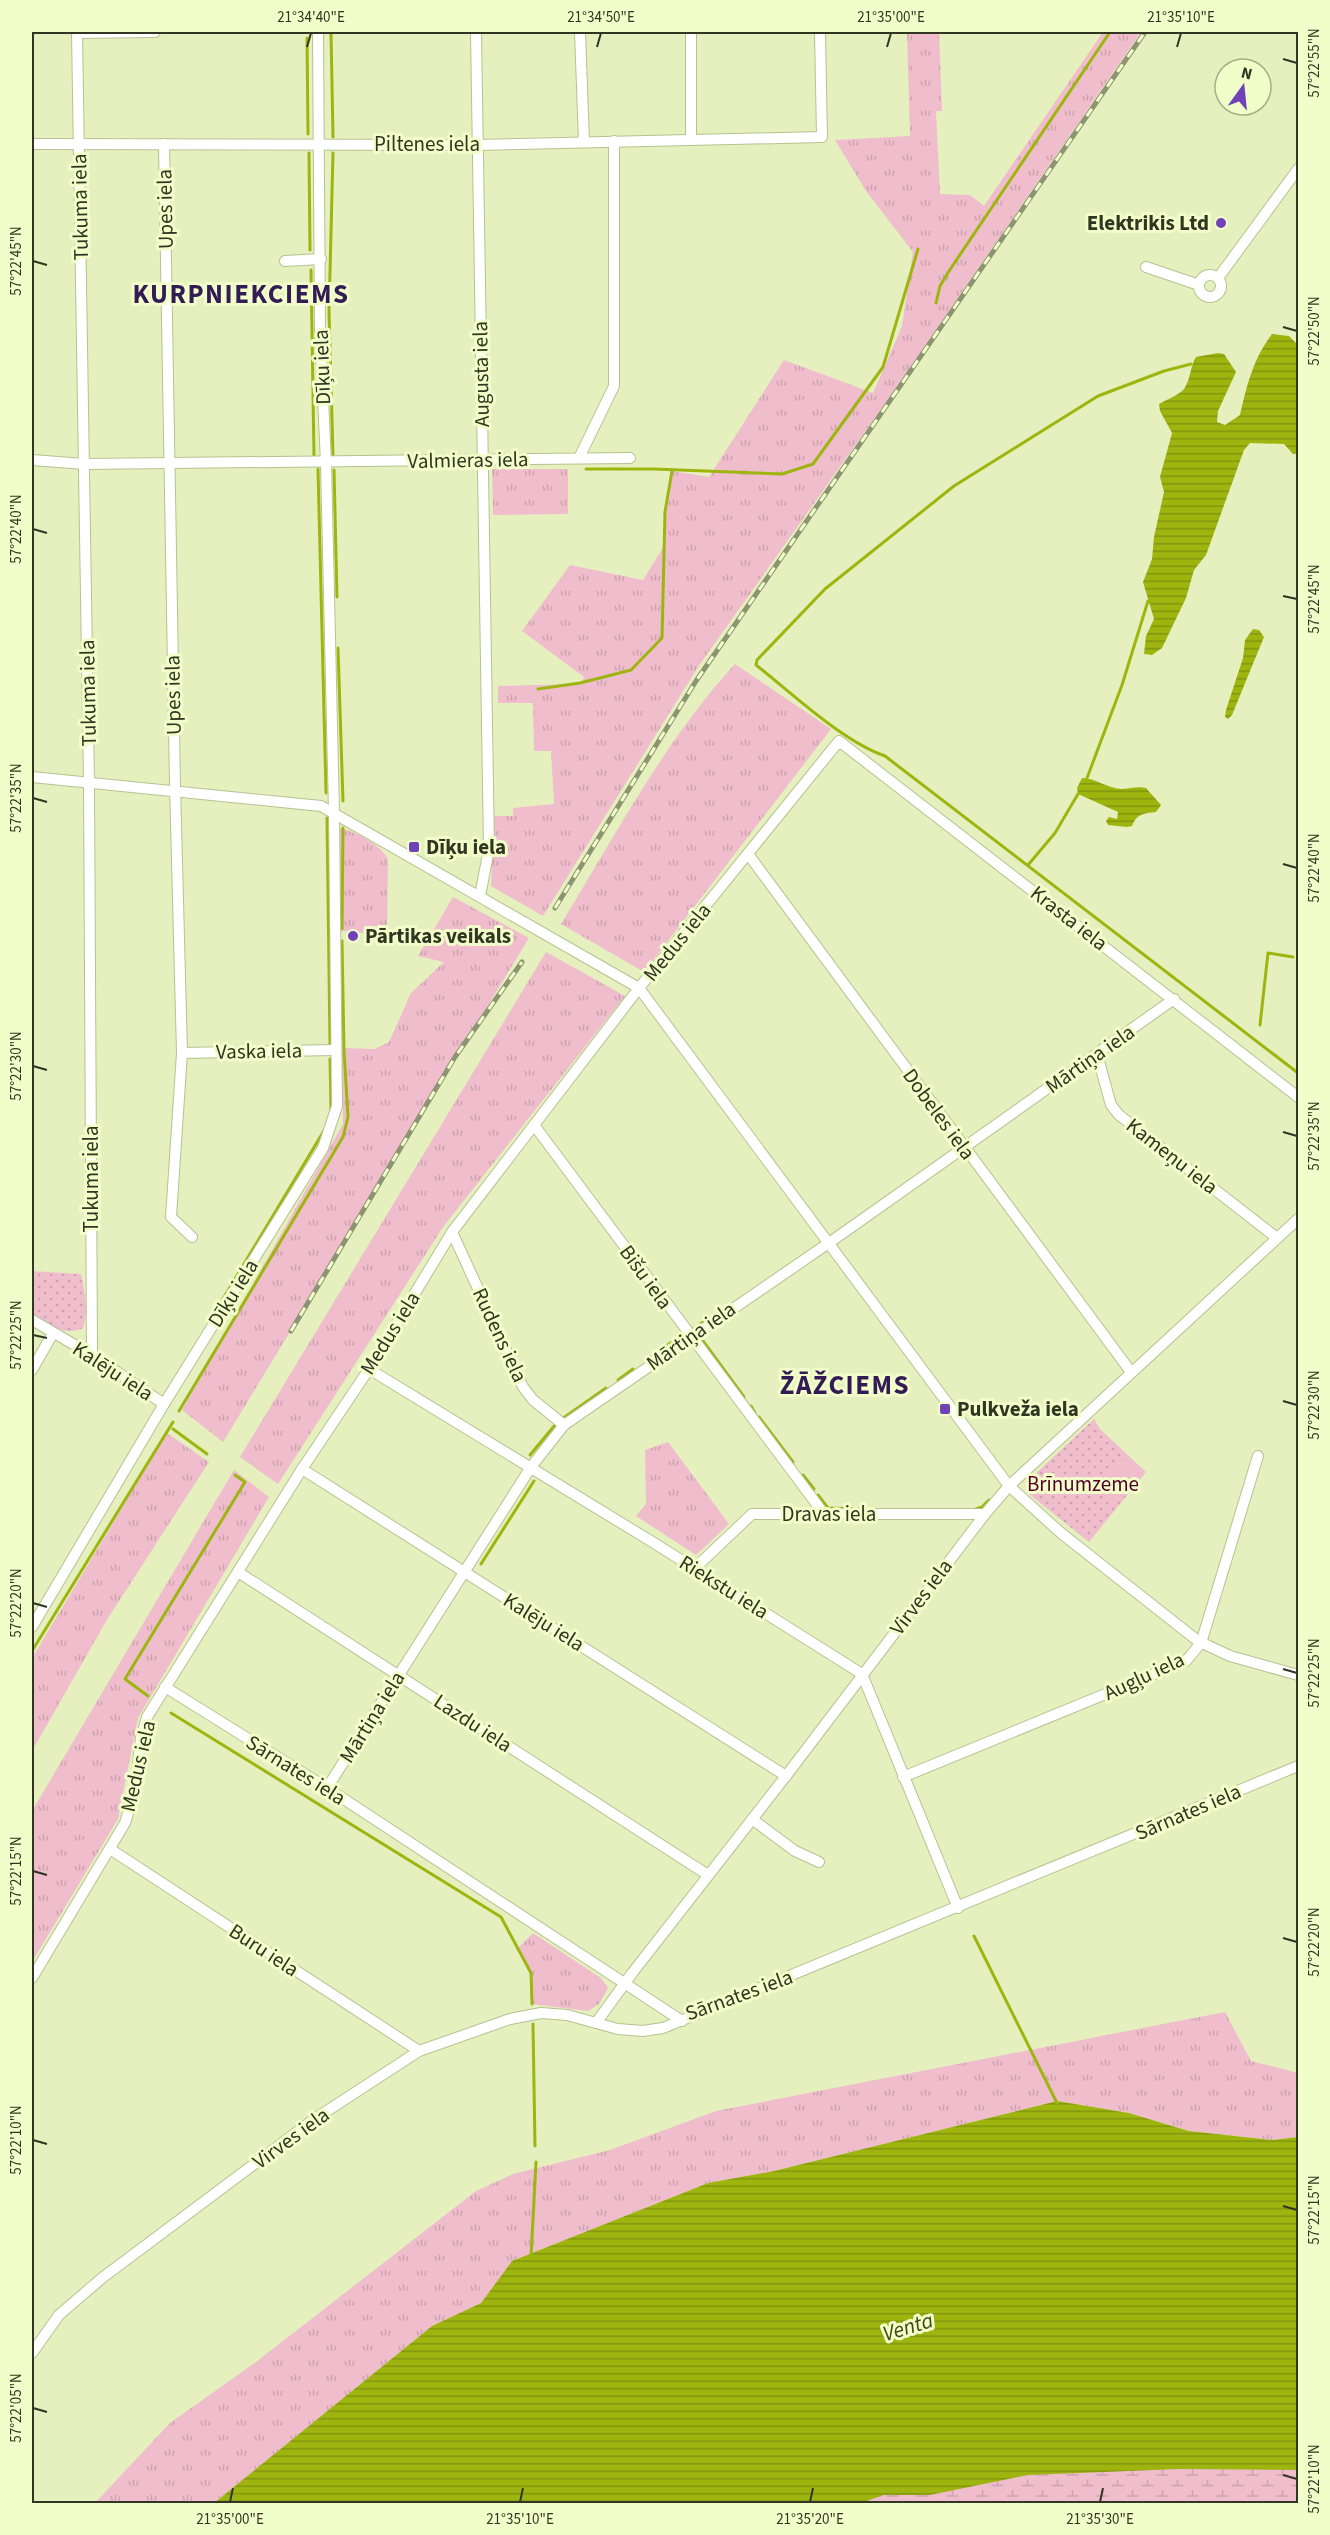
<svg xmlns="http://www.w3.org/2000/svg" width="1330" height="2535" font-family="'Source Sans 3',sans-serif">
<style>
.grass{fill:url(#grass-tufts)}
.wetland{fill:url(#wetland-marsh)}
.park{fill:url(#park-dots)}
.pitch{fill:#f0bdcd}
.water{fill:url(#water-rules)}
.lines{fill:none;stroke-linecap:round;stroke-linejoin:round}
.stream{stroke:#9fb50f;stroke-width:3}
.minor-casing{stroke:#b7c291;stroke-width:12}
.minor{stroke:#fff;stroke-width:10}
.rail-casing{stroke:#8c9471;stroke-width:5}
.rail{stroke:#f2feca;stroke-width:3;stroke-dasharray:9;stroke-linecap:butt}
.ticks{fill:none;stroke:#313521;stroke-width:2}
.poi-dot{fill:#7141b8;stroke:#f2feca;stroke-width:2}
.labels{text-anchor:middle;dominant-baseline:central;stroke-width:6;stroke-linejoin:round;paint-order:stroke}
.street-label{font-size:21px;fill:#313521;stroke:#f2feca}
.poi-label{font-size:21px;font-weight:bold;fill:#313521;stroke:#f2feca;text-anchor:start}
.park-label{font-size:21px;fill:#54002b;stroke:#f2feca}
.water-label{font-size:22px;font-style:italic;fill:#404910;stroke:#f2feca}
.district-label{font-size:27px;font-weight:bold;letter-spacing:1.5px;fill:#331c56;stroke:#f2feca}
.neatline{fill:none;stroke:#313521;stroke-width:2}
.ticks-label{font-size:15px;text-anchor:middle;fill:#313521}
</style>
<defs>
<pattern id="grass-tufts" width="24" height="20" patternUnits="userSpaceOnUse" patternTransform="scale(1.5)"><rect width="24" height="20" fill="#f0bdcd"/><path d="M3 7l-1-3M5 7V3M7 7l1-3M15 17l-1-3M17 17v-4M19 17l1-3" fill="none" stroke="#cea3b0"/></pattern>
<pattern id="wetland-marsh" width="20" height="14" patternUnits="userSpaceOnUse" patternTransform="scale(1.5)"><rect width="20" height="14" fill="#f0bdcd"/><path d="M1 5h8M5 5V1M11 12h8M15 12V8" fill="none" stroke="#cea3b0"/></pattern>
<pattern id="park-dots" width="8" height="8" patternUnits="userSpaceOnUse" patternTransform="scale(1.5)"><rect width="8" height="8" fill="#f0bdcd"/><path d="M2 2h.1M6 6h.1" fill="none" stroke="#cea3b0" stroke-width="1.8" stroke-linecap="round"/></pattern>
<pattern id="water-rules" width="6" height="5" patternUnits="userSpaceOnUse" patternTransform="scale(1.5)"><rect width="6" height="5" fill="#9fb50f"/><path d="M0 2.5h6" fill="none" stroke="#82940e"/></pattern>
</defs>
<rect width="100%" height="100%" fill="#e5f0be"/>
<g class="grass">
<path d="M907,32H939L942,111H936L940,194L970,195L984,206L1103,32H1141L888,399L698,667L543,916L491,886L494,816H513V808L554,804L551,751H534L533,703H498V686L581,684L584,677L522,631L570,565L643,580L664,546L665,521L672,471L709,477L784,360L873,393L902,326L913,252L866,191L835,140L910,136Z"/>
<path d="M492,469H568V514L493,515Z"/>
<path d="M735,664L831,729L644,972L561,924C615,836 665,740 735,664Z"/>
<path d="M340,828C356,832 380,844 388,859L387,936L338,930Z"/>
<path d="M453,897L529,938L223,1442L182,1410L343,1124L342,1048L375,1049L389,1042L411,993L444,962L418,956Z"/>
<path d="M546,952L625,996L443,1227L278,1484L240,1457Z"/>
<path d="M167,1433L209,1462L108,1618L32,1751V1658Z"/>
<path d="M668,1442L729,1524L696,1555L636,1516L646,1504L645,1450Z"/>
<path d="M234,1470L269,1497L138,1718L118,1819L32,1962V1811Z"/>
<path d="M533,1933L601,1978L608,1988L599,2004L588,2011L532,2004L531,1973L518,1948Z"/>
<path d="M1225,2012L1251,2061L1298,2073V2137L1272,2140L1189,2131L1129,2113L1057,2101L774,2171L708,2183L512,2261L481,2303L432,2326L214,2503L94,2504L170,2423L256,2362L476,2191L513,2174L610,2150L716,2111Z"/>
</g>
<path class="wetland" d="M1298,2361V2503L642,2504Z"/>
<g class="park">
<path d="M32,1271L81,1274C85,1293 89,1310 83,1328C64,1337 49,1324 32,1315Z"/>
<path d="M1094,1419L1100,1429L1146,1472L1089,1542L1029,1494L1027,1488L1032,1477Z"/>
</g>
<path class="pitch" d="M1120,1457L1140,1470L1117,1503L1098,1489Z"/>
<g class="water">
<path d="M1272,334L1289,336L1298,345V453L1293,454L1284,444L1250,443L1244,450L1206,555L1194,570L1186,598L1162,648L1152,655L1144,654L1146,636L1154,619L1143,582L1152,559L1154,537L1164,492L1160,477L1172,433L1160,411L1159,404C1166,400 1179,395 1184,389C1191,379 1190,366 1196,357L1218,353L1224,354L1236,372L1218,411L1217,422L1225,425L1240,415C1247,385 1253,359 1272,334Z"/>
<path d="M1253,629L1259,630L1264,637L1232,715L1228,719L1225,717L1226,710L1243,658L1245,640Z"/>
<path d="M1082,778C1096,778 1106,788 1121,789C1130,789 1137,786 1146,788L1161,805L1156,812C1144,813 1136,814 1132,826L1127,827L1108,825L1106,821L1109,817L1117,819L1118,812L1078,794L1077,788Z"/>
<path d="M1057,2101L1129,2113L1189,2131L1272,2140L1298,2137V2470L1179,2469L1028,2475L930,2495H884L858,2504L214,2503L432,2326L481,2303L512,2261L708,2183L774,2171Z"/>
</g>
<g class="lines">
<g class="stream">
<path d="M331,32L333,137"/>
<path d="M307,38L308,134"/>
<path d="M309,153L310,250"/>
<path d="M311,270L314,456"/>
<path d="M936,303L940,286L949,271L1110,32"/>
<path d="M1191,364L1164,371L1098,396L954,486L825,589L757,660L756,665C793,694 842,741 885,756L1298,1073"/>
<path d="M333,456L329,312L333,153"/>
<path d="M318,469L326,793"/>
<path d="M586,469H654L782,474L813,464L883,367L918,249"/>
<path d="M334,470L337,597"/>
<path d="M338,648L343,801"/>
<path d="M538,689L580,683L631,670L662,638L665,512L672,471"/>
<path d="M1087,778L1122,685L1148,601"/>
<path d="M327,818L330,1044"/>
<path d="M1028,865L1055,833L1078,794"/>
<path d="M342,929L343,828"/>
<path d="M1260,1025L1268,953L1293,957"/>
<path d="M330,1059L331,1109"/>
<path d="M211,1319L325,1129"/>
<path d="M694,1328L714,1315"/>
<path d="M703,1341L744,1397"/>
<path d="M648,1359L682,1335"/>
<path d="M618,1380L633,1369"/>
<path d="M751,1406L755,1413"/>
<path d="M179,1411L343,1137L348,1117L344,1051L342,941"/>
<path d="M759,1417L793,1462"/>
<path d="M562,1419L606,1388"/>
<path d="M173,1429L207,1454"/>
<path d="M530,1455L555,1425"/>
<path d="M803,1475L814,1489"/>
<path d="M818,1495L828,1508L865,1509"/>
<path d="M973,1510L982,1507L989,1500"/>
<path d="M481,1564L534,1481"/>
<path d="M32,1651L173,1422"/>
<path d="M148,1696L125,1679L245,1482L235,1475"/>
<path d="M171,1713L501,1917L531,1973L532,2004"/>
<path d="M974,1936L1057,2103"/>
<path d="M533,2024L535,2146"/>
<path d="M531,2257L536,2162"/>
</g>
<defs>
<g id="minor">
<path d="M77,32L89,783L92,1355"/>
<path d="M476,32L489,849L480,896"/>
<path d="M580,32L584,142"/>
<path d="M691,32V140"/>
<path d="M77,33L155,32"/>
<path d="M32,144L477,145L822,137L820,32"/>
<path d="M164,144L175,785L182,1053L171,1217L192,1237"/>
<path d="M285,261L321,259"/>
<path d="M1146,267L1199,285"/>
<circle cx="1210" cy="286" r="11"/>
<path d="M1218,278L1298,169"/>
<path d="M579,458L614,386V141"/>
<path d="M32,460L84,464L630,458"/>
<path d="M32,777L321,806L639,988L1009,1486L1061,1533L1198,1641L1230,1656L1298,1675"/>
<path d="M748,854L1131,1372"/>
<path d="M182,1053L335,1050"/>
<path d="M1097,1054L1111,1105L1119,1115L1277,1238"/>
<path d="M534,1125L824,1514"/>
<path d="M452,1232L523,1387L533,1400L564,1425"/>
<path d="M32,1320L92,1355L164,1404"/>
<path d="M369,1369L654,1543L862,1674L958,1908"/>
<path d="M32,1370L53,1333"/>
<path d="M302,1469L786,1776"/>
<path d="M695,1568L752,1514H985"/>
<path d="M238,1572L708,1875"/>
<path d="M32,1627L164,1404L323,1148L337,1106L334,813L326,463L320,332L318,32"/>
<path d="M165,1687L327,1788L682,2021"/>
<path d="M903,1777L1186,1661L1201,1643L1258,1456"/>
<path d="M327,1788L531,1467L564,1425L836,1238L1174,999"/>
<path d="M752,1819L795,1851L819,1862"/>
<path d="M110,1849L419,2051"/>
<path d="M32,1978L125,1823L135,1790L141,1738L147,1717L302,1469L369,1369L452,1232L639,988L839,741L1298,1097"/>
<path d="M596,2023L633,1972L786,1776L985,1514L1009,1486L1298,1219"/>
<path d="M32,2353L59,2315L102,2278L313,2120L419,2051L510,2019L541,2013L567,2015L618,2029L643,2031L663,2028L1298,1766"/>
</g>
</defs>
<use href="#minor" class="minor-casing"/>
<use href="#minor" class="minor"/>
<defs>
<g id="rail">
<path d="M555,908L696,681L1145,32"/>
<path d="M291,1331L455,1057L522,962"/>
</g>
</defs>
<use href="#rail" class="rail-casing"/>
<use href="#rail" class="rail"/>
</g>
<path class="ticks" d="M307,47L311,33M597,47L601,33M887,47L891,33M1177,47L1181,33M1283,59L1297,63M33,261L47,265M1283,327L1297,331M33,529L47,533M1283,596L1297,599M33,798L47,802M1283,864L1297,868M33,1066L47,1070M1283,1132L1297,1136M33,1335L47,1338M1283,1401L1297,1405M33,1603L47,1607M1283,1669L1297,1673M33,1871L47,1875M1283,1938L1297,1942M33,2140L47,2144M1283,2206L1297,2210M33,2408L47,2412M1283,2475L1297,2479M230,2502L233,2488M520,2502L523,2488M810,2502L813,2488M1100,2502L1103,2488"/>
<g class="poi-dot">
<circle cx="1221" cy="223" r="6"/>
<rect x="408" y="841" width="12" height="12" rx="3"/>
<circle cx="353" cy="936" r="6"/>
<rect x="939" y="1403" width="12" height="12" rx="3"/>
</g>
<g class="labels">
<g class="street-label">
<text x="427" y="144">Piltenes iela</text>
<text transform="translate(80 207) rotate(-91)">Tukuma iela</text>
<text transform="translate(165 209) rotate(-91)">Upes iela</text>
<text transform="translate(322 367) rotate(-92)">Dīķu iela</text>
<text transform="translate(481 374) rotate(-91)">Augusta iela</text>
<text transform="translate(468 460) rotate(-1)">Valmieras iela</text>
<text transform="translate(88 693) rotate(-91)">Tukuma iela</text>
<text transform="translate(173 695) rotate(-91)">Upes iela</text>
<text transform="translate(1069 918) rotate(38)">Krasta iela</text>
<text transform="translate(677 942) rotate(-51)">Medus iela</text>
<text transform="translate(259 1051) rotate(-1)">Vaska iela</text>
<text transform="translate(1090 1059) rotate(-35)">Mārtiņa iela</text>
<text transform="translate(939 1114) rotate(54)">Dobeles iela</text>
<text transform="translate(1172 1156) rotate(38)">Kameņu iela</text>
<text transform="translate(91 1179) rotate(-90)">Tukuma iela</text>
<text transform="translate(646 1277) rotate(54)">Bišu iela</text>
<text transform="translate(233 1293) rotate(-58)">Dīķu iela</text>
<text transform="translate(390 1333) rotate(-58)">Medus iela</text>
<text transform="translate(500 1335) rotate(65)">Rudens iela</text>
<text transform="translate(691 1336) rotate(-35)">Mārtiņa iela</text>
<text transform="translate(113 1371) rotate(33)">Kalēju iela</text>
<text x="829" y="1514">Dravas iela</text>
<text transform="translate(724 1587) rotate(32)">Riekstu iela</text>
<text transform="translate(921 1597) rotate(-53)">Virves iela</text>
<text transform="translate(544 1622) rotate(32)">Kalēju iela</text>
<text transform="translate(1144 1676) rotate(-25)">Augļu iela</text>
<text transform="translate(372 1717) rotate(-58)">Mārtiņa iela</text>
<text transform="translate(473 1723) rotate(33)">Lazdu iela</text>
<text transform="translate(138 1766) rotate(-77)">Medus iela</text>
<text transform="translate(296 1770) rotate(32)">Sārnates iela</text>
<text transform="translate(1188 1812) rotate(-23)">Sārnates iela</text>
<text transform="translate(264 1950) rotate(33)">Buru iela</text>
<text transform="translate(739 1995) rotate(-20)">Sārnates iela</text>
<text transform="translate(291 2138) rotate(-36)">Virves iela</text>
</g>
<g class="poi-label">
<text x="1209" y="223" text-anchor="end">Elektrikis Ltd</text>
<text x="426" y="847">Dīķu iela</text>
<text x="365" y="936">Pārtikas veikals</text>
<text x="957" y="1409">Pulkveža iela</text>
</g>
<g class="park-label">
<text x="1083" y="1484">Brīnumzeme</text>
</g>
<g class="water-label">
<text transform="translate(908 2327) rotate(-17)">Venta</text>
</g>
<g class="district-label">
<text x="241" y="294">KURPNIEKCIEMS</text>
<text x="845" y="1385">ŽĀŽCIEMS</text>
</g>
</g>
<rect width="1330" height="2535" fill="none" stroke="#f2feca" stroke-width="66"/>
<g transform="translate(1243 87) rotate(15)"><circle r="28" fill="#f2feca" stroke="#a5ae86" stroke-width="1.5"/>
<path d="M0-4.5L10 22L0 15L-10 22Z" fill="#7141b8"/>
<text y="-9" font-size="16" font-weight="bold" text-anchor="middle" fill="#313521">N</text>
</g>
<rect x="33" y="33" width="1264" height="2469" class="neatline"/>
<g class="ticks-label">
<text x="311" y="22">21°34'40"E</text>
<text x="601" y="22">21°34'50"E</text>
<text x="891" y="22">21°35'00"E</text>
<text x="1181" y="22">21°35'10"E</text>
<text transform="translate(1314 63) rotate(-90)" y="5">57°22'55"N</text>
<text transform="translate(16 261) rotate(-90)" y="5">57°22'45"N</text>
<text transform="translate(1314 331) rotate(-90)" y="5">57°22'50"N</text>
<text transform="translate(16 529) rotate(-90)" y="5">57°22'40"N</text>
<text transform="translate(1314 599) rotate(-90)" y="5">57°22'45"N</text>
<text transform="translate(16 798) rotate(-90)" y="5">57°22'35"N</text>
<text transform="translate(1314 868) rotate(-90)" y="5">57°22'40"N</text>
<text transform="translate(16 1066) rotate(-90)" y="5">57°22'30"N</text>
<text transform="translate(1314 1136) rotate(-90)" y="5">57°22'35"N</text>
<text transform="translate(16 1335) rotate(-90)" y="5">57°22'25"N</text>
<text transform="translate(1314 1405) rotate(-90)" y="5">57°22'30"N</text>
<text transform="translate(16 1603) rotate(-90)" y="5">57°22'20"N</text>
<text transform="translate(1314 1673) rotate(-90)" y="5">57°22'25"N</text>
<text transform="translate(16 1871) rotate(-90)" y="5">57°22'15"N</text>
<text transform="translate(1314 1942) rotate(-90)" y="5">57°22'20"N</text>
<text transform="translate(16 2140) rotate(-90)" y="5">57°22'10"N</text>
<text transform="translate(1314 2210) rotate(-90)" y="5">57°22'15"N</text>
<text transform="translate(16 2408) rotate(-90)" y="5">57°22'05"N</text>
<text transform="translate(1314 2479) rotate(-90)" y="5">57°22'10"N</text>
<text x="230" y="2524">21°35'00"E</text>
<text x="520" y="2524">21°35'10"E</text>
<text x="810" y="2524">21°35'20"E</text>
<text x="1100" y="2524">21°35'30"E</text>
</g>
</svg>
